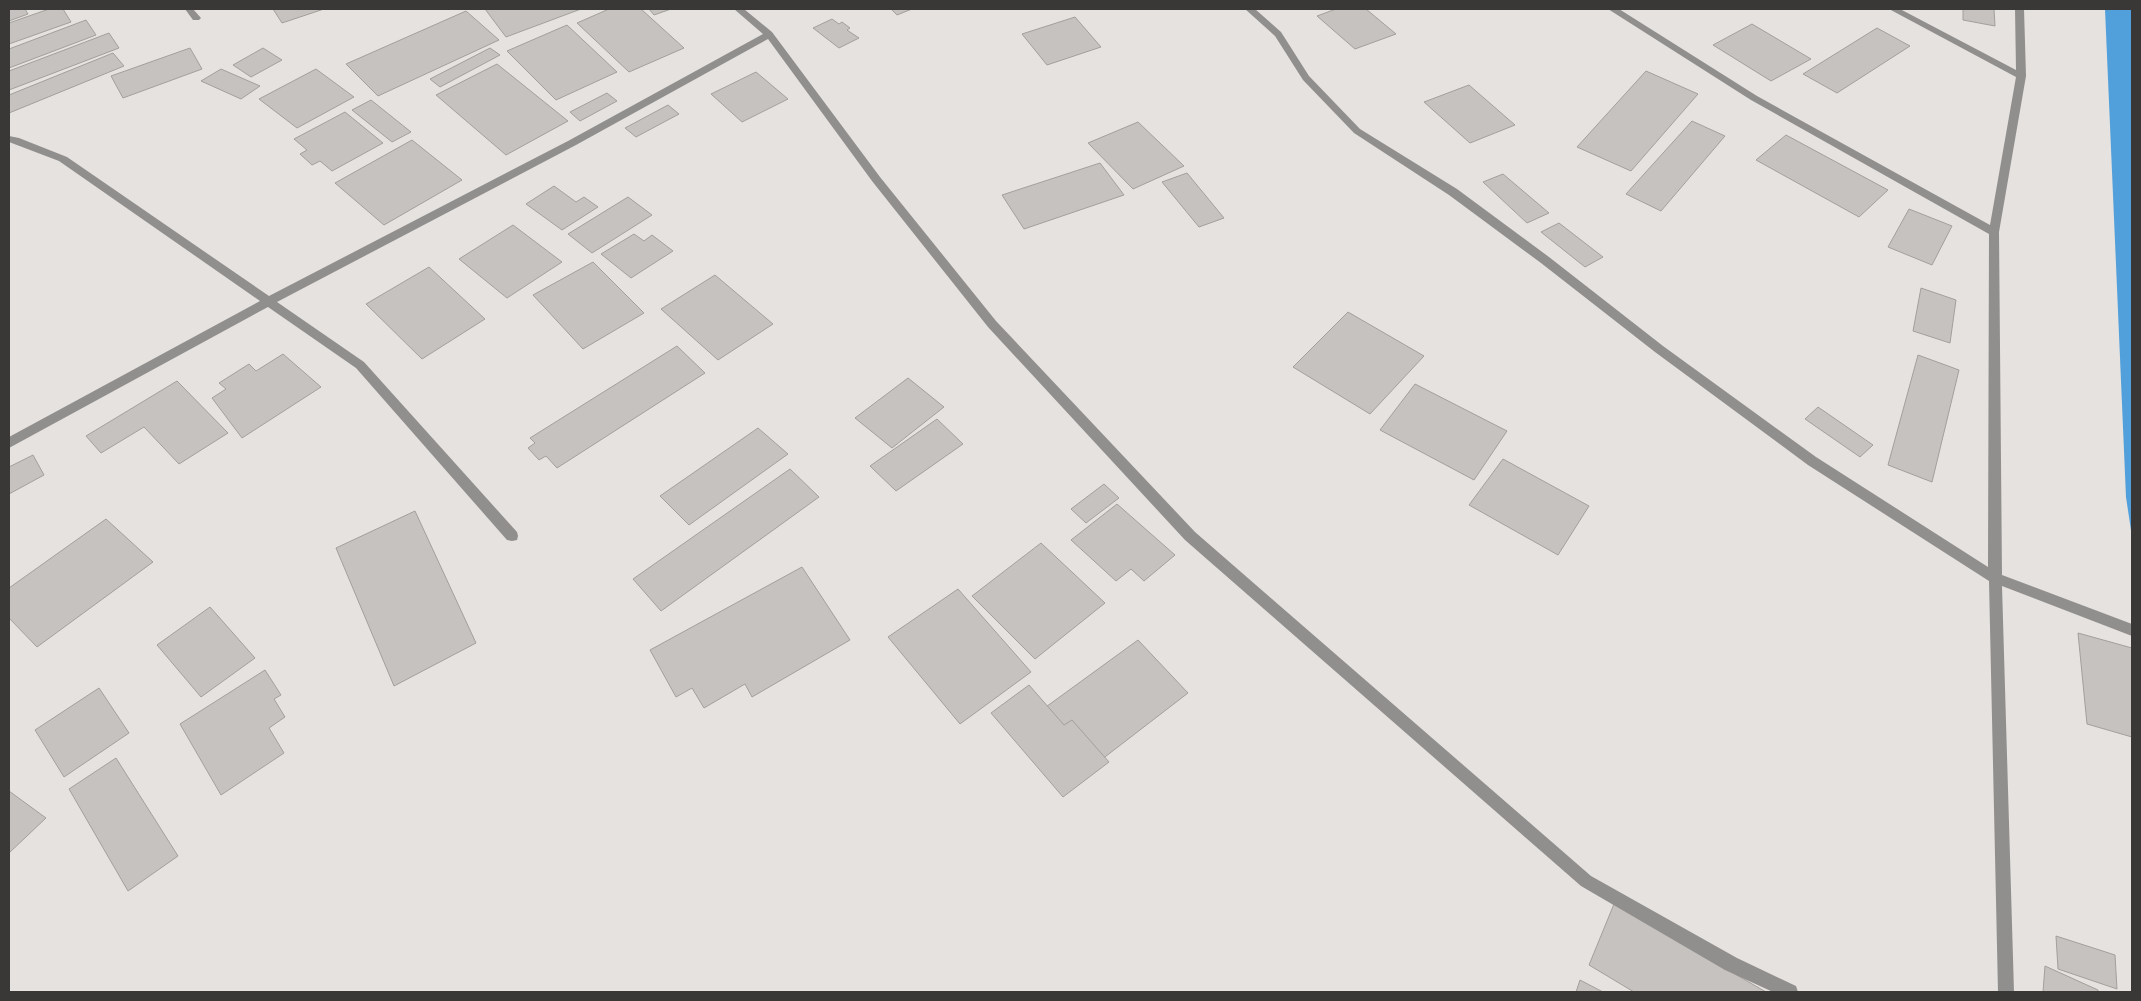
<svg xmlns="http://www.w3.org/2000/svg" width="2141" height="1001" font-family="Ubuntu,sans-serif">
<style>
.water{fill:#51a0db}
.building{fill:#c5c2bf;stroke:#a3a09c}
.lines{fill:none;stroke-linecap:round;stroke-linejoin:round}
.minor{fill:#918f8e;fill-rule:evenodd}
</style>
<rect width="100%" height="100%" fill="#e5e2df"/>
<path class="water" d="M2105,9H2132V537L2126,497Z"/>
<g class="building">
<path d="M9,9H25L28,14L9,21Z"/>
<path d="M49,9H63L71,22L9,44V23Z"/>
<path d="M273,9H324L282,23Z"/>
<path d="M485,9H581L506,37Z"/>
<path d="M609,9H641L684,48L629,72L577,23Z"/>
<path d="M649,9H671L654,15Z"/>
<path d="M891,9H912L897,15Z"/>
<path d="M1336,9H1366L1396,34L1355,49L1317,16Z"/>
<path d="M1963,9H1994L1995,26L1963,20Z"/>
<path d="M466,11L499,40L378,96L346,64Z"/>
<path d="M1075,17L1101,47L1047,65L1022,34Z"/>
<path d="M832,19L839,24L842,22L850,28L847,30L859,38L839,48L813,28Z"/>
<path d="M86,20L96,35L9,68V49Z"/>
<path d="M1752,24L1811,59L1771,81L1713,45Z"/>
<path d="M567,25L617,72L556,100L507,51Z"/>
<path d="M1877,28L1910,46L1837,93L1803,74Z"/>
<path d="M109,33L119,48L9,90V71Z"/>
<path d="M190,48L202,69L123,98L111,76Z"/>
<path d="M263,48L282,60L251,77L233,65Z"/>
<path d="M490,48L500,55L440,87L430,79Z"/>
<path d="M113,53L124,66L9,113V95Z"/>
<path d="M497,64L568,121L506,155L436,95Z"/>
<path d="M221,69L260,86L241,99L201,81Z"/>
<path d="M316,69L354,97L297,128L259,99Z"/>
<path d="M1646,71L1698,94L1631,171L1577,147Z"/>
<path d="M756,72L788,99L742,122L711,94Z"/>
<path d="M1469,85L1515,125L1470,143L1424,102Z"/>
<path d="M607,93L617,101L580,121L570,112Z"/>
<path d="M371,100L411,132L392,142L352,110Z"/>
<path d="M668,105L679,114L636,137L625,128Z"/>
<path d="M345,112L383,143L332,171L320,161L312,165L300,154L307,150L294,139Z"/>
<path d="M1692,121L1725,136L1661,211L1626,194Z"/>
<path d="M1138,122L1184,166L1133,189L1088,143Z"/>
<path d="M1786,135L1888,190L1859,217L1756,160Z"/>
<path d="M412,140L462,180L384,225L335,183Z"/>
<path d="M1100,163L1124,195L1024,229L1002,195Z"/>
<path d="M1187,173L1224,218L1199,227L1162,182Z"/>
<path d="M1503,174L1549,213L1527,223L1483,182Z"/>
<path d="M554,186L576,202L584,197L598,207L562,230L526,204Z"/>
<path d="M628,197L652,215L592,253L568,234Z"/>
<path d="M1909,209L1952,226L1932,265L1888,247Z"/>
<path d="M1559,223L1603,257L1585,267L1541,232Z"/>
<path d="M513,225L562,262L507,298L459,259Z"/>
<path d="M634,234L644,241L652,235L673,251L631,278L601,254Z"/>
<path d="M593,262L644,313L583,349L533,295Z"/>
<path d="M429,267L485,319L422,359L366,304Z"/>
<path d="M715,275L773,324L718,360L661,309Z"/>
<path d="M1921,288L1956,300L1950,343L1913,331Z"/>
<path d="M1348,312L1424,356L1370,414L1293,367Z"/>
<path d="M677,346L705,373L557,468L546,456L539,460L528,448L535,443L530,438Z"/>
<path d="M283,354L321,387L242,438L212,398L226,389L219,383L249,364L256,371Z"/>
<path d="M1918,355L1959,370L1932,482L1888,465Z"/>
<path d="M908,378L944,407L892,448L855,418Z"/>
<path d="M177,381L228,433L179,464L144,427L101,453L86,436Z"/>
<path d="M1415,384L1507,431L1474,480L1380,430Z"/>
<path d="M1818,407L1873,445L1860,457L1805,419Z"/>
<path d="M937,419L963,444L896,491L870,466Z"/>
<path d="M758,428L788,454L689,525L660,496Z"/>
<path d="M33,455L44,475L9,494V467Z"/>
<path d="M1503,459L1589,506L1558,555L1469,505Z"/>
<path d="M790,469L819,497L661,611L633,579Z"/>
<path d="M1104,484L1119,498L1086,523L1071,509Z"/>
<path d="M1117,504L1175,555L1144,581L1131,569L1116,581L1071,540Z"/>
<path d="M415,511L476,643L394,686L336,548Z"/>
<path d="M106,519L153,562L37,647L9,618V588Z"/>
<path d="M1041,543L1105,603L1035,659L972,596Z"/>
<path d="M802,567L850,640L752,697L745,684L704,708L692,688L676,697L650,650Z"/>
<path d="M958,589L1031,672L960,724L888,637Z"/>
<path d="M210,607L255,658L201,697L157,645Z"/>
<path d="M2078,633L2132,648V737L2087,724Z"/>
<path d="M1138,640L1188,693L1088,770L1039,712Z"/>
<path d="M265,670L281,695L274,699L285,717L269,728L284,753L221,795L180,724Z"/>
<path d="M1029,685L1064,725L1072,720L1109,762L1063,797L991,713Z"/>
<path d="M99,688L129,733L64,777L35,730Z"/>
<path d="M116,758L178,856L128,891L69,789Z"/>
<path d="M9,791L46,818L9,853Z"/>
<path d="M1614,904L1766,992H1634L1589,965Z"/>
<path d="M2056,936L2115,955L2117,989L2058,969Z"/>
<path d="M2045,966L2098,990V992H2043Z"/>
<path d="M1580,980L1603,992H1576Z"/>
</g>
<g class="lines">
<g class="minor">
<path d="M185,9H193L201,18L199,20H193Z"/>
<path d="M734,9H744L772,32L880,177L996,321L1195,532L1591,876L1737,958L1796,986L1798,992H1773L1725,970L1581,886L1185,540L988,327L872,181L768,39L576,145L277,302L364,362L517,532L518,536L517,540L512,541L507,540L356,368L268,307L9,448V437L260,301L59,161L9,142V136L19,138L67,157L269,296L568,141L763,34Z"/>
<path d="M1245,9H1255L1281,32L1309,76L1360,129L1457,189L1549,257L1663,346L1816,457L1988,567L1989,234L1751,100L1608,9H1619L1757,96L1990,225L2016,77L1889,9H1900L2016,70L2015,9H2024L2026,76L1999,232L2002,575L2132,624V636L2002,586L2014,992H1998L1989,581L1808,465L1655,352L1541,263L1449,195L1354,133L1303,80L1275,36Z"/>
</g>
</g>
<rect width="2141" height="1001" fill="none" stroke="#393836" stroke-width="20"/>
</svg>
